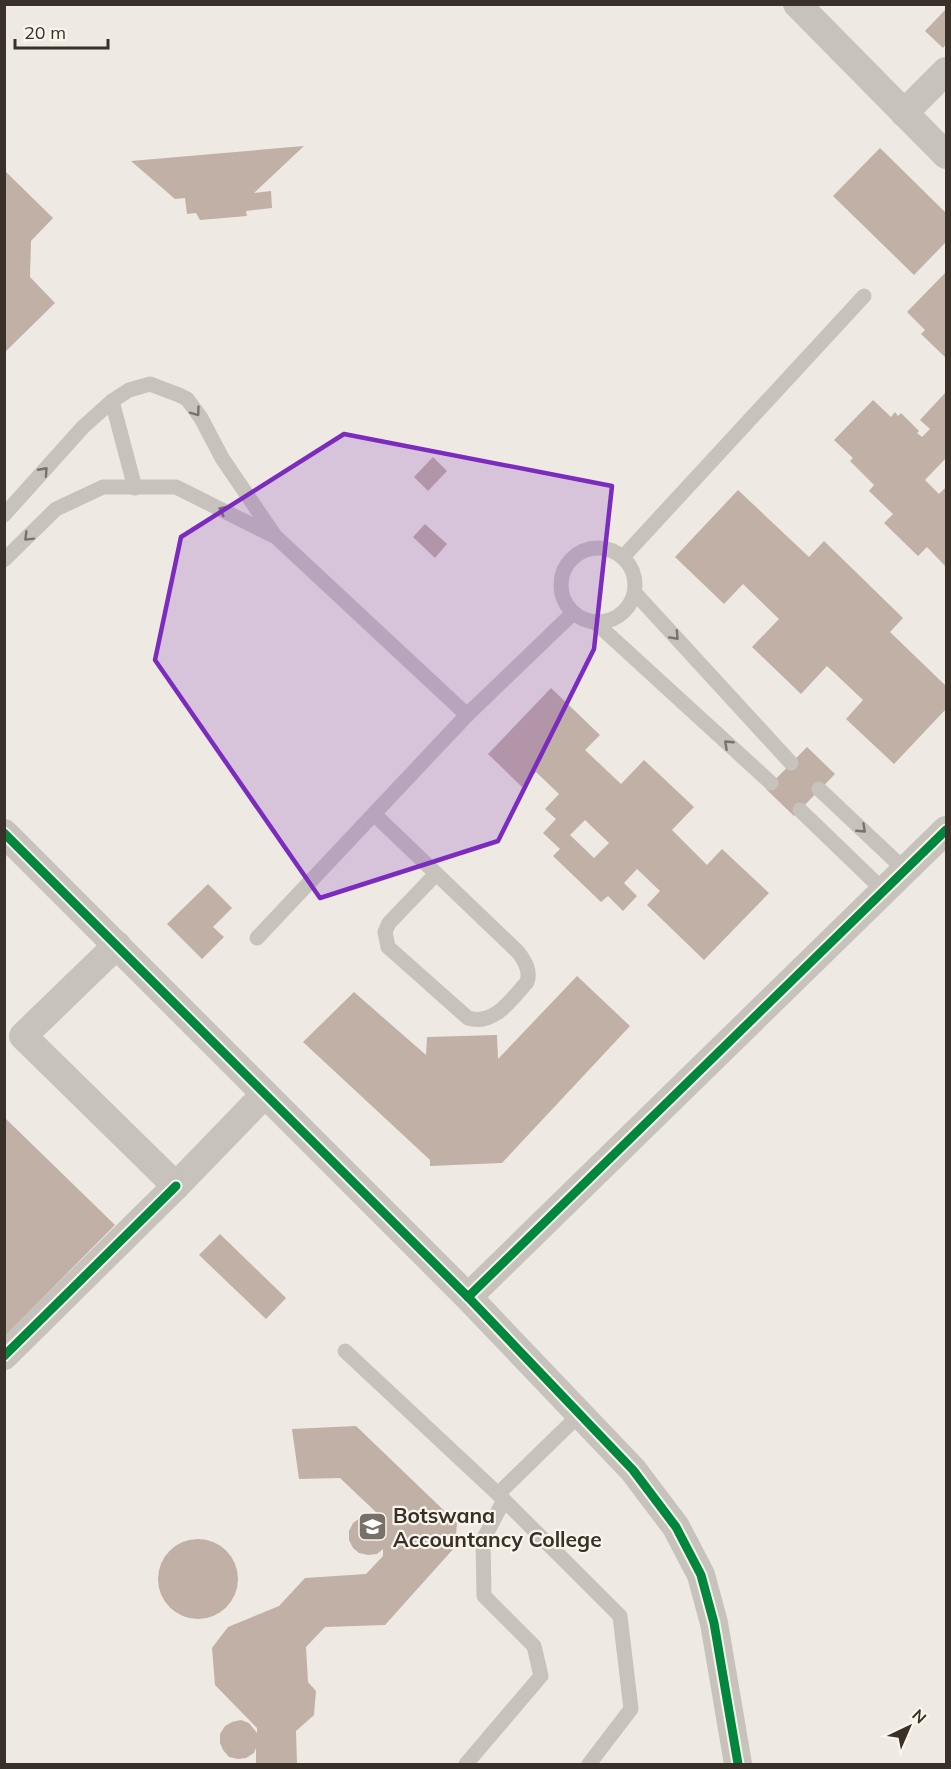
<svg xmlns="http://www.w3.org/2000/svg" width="951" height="1769" font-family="Mulish,sans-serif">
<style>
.building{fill:#c1b0a5;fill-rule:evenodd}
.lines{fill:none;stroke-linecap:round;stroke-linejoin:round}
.lane{stroke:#c7c2bc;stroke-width:15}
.street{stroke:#c7c2bc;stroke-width:28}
.cycleway-casing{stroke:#faf5eb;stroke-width:13}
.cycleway{stroke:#00873e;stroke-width:9}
.oneway{stroke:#78726b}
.marked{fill:#7b2cbf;fill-opacity:0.2;stroke:#7b2cbf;stroke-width:4.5;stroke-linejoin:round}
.labels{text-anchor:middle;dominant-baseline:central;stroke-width:4.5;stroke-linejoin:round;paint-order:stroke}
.poi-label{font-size:21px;font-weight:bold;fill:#383029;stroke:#faf5eb;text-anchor:start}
</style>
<rect width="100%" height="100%" fill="#eeeae3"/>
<g class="building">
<path d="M946,9V44L943,48L925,31Z"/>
<path d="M304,146L254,193L271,191L272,208L246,211L247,216L200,220L196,213L187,214L185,198L175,199L131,161Z"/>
<path d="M880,148L946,213V242L914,275L833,196Z"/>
<path d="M4,170L53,218L31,241L30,277L55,303L4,353Z"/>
<path d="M945,273L946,275V358L921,334L925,330L907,312Z"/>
<path d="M946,392V458L925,480L939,494L946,487V567L927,547L918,556L884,523L893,514L869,491L874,485L850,461L853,458L834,440L873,400L891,417L895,412L898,416L901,413L919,431L917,433L922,437L930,429L920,420Z"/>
<path d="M433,457L447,471L428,491L414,477Z"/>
<path d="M738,490L809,557L824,541L903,618L890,632L946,686V709L894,764L846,719L863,700L827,666L801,694L752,647L779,619L743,584L724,604L675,557Z"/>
<path d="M425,524L447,544L435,558L413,537Z"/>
<path d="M551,688L600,735L585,750L621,784L644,760L694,807L672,830L707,865L722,849L769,893L704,960L647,905L660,891L637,869L624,883L637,896L623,911L608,896L601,902L553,856L560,849L543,833L556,819L545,809L559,794L536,772L522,787L488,754ZM585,820L609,843L594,858L570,835Z"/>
<path d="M807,747L835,774L794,816L766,789Z"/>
<path d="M208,884L232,908L213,927L224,937L202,959L167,924Z"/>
<path d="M577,976L630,1026L502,1163L430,1166V1160L303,1042L354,992L426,1055L427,1037L497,1035L498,1059Z"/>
<path d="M4,1117L115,1225L4,1337Z"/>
<path d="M220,1234L286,1298L266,1319L199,1255Z"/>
<path d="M356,1426L457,1523L455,1547L385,1625L325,1627L306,1647L308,1682L316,1691L314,1715L296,1731L297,1764H256V1748L254,1753L246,1758L238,1759L229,1757L223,1750L220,1743V1734L225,1726L232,1722L241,1720L249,1723L257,1733V1728L215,1685L212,1648L228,1627L279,1606L305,1578L366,1574L383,1556V1549L377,1554L368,1555L359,1553L353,1548L349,1540V1531L353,1523L360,1518L368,1516L380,1521V1516L340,1478L299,1479L292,1429Z"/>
<circle cx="198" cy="1579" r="40"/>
</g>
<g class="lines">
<g class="lane">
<path d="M112,401L135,488"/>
<path d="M4,515L83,427L112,401L129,390L150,384L179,395L187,399L201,418L222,458L275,536L467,715L257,938"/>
<circle cx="598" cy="585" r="37"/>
<path d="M623,557L864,296"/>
<path d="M4,560L56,509L103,487H176L272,535"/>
<path d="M635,593L791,763"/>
<path d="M596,623L771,783"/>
<path d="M467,715L573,613"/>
<path d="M819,789L905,870"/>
<path d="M800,810L884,891"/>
<path d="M374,814L518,952C525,961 531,971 527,982C511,1000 494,1026 468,1018L388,947L385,932L389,923L436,874"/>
<path d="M345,1351L498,1494L620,1616L631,1709L589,1764"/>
<path d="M498,1494L580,1414"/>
<path d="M466,1764L541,1676L534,1646L484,1596L483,1540L504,1500"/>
</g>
<g class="street">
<path d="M797,4L946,155"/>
<path d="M904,113L946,71"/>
<path d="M4,833L468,1297L633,1470L676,1527L701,1575L714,1623L738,1764"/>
<path d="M117,945L23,1036L176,1186L265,1094"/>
<path d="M468,1297L946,830"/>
<path d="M4,1356L176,1186"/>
</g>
<defs>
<g id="cycleway">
<path d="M4,833L468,1297L633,1470L676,1527L701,1575L714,1623L738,1764"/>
<path d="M468,1297L946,830"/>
<path d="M4,1356L176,1186"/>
</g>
</defs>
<use href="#cycleway" class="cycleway-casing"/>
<use href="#cycleway" class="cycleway"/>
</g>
<defs><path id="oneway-chevron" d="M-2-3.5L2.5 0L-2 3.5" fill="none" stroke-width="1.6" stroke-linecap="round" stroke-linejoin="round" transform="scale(1.5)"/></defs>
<g class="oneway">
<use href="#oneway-chevron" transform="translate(196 412) rotate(54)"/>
<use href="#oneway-chevron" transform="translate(44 471) rotate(-48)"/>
<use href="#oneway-chevron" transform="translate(223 510) rotate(-154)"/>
<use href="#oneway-chevron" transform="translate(28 537) rotate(135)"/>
<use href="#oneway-chevron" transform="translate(675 636) rotate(47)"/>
<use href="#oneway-chevron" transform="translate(728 744) rotate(-137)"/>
<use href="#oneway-chevron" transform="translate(862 829) rotate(43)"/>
</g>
<path class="marked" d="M344,434L612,486L594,649L498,841L320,898L155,660L181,537Z"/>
<defs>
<symbol id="university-square" viewBox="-11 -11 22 22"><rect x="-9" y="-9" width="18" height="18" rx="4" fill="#78716a" stroke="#faf5eb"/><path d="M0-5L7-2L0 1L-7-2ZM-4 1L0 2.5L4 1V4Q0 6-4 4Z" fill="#fff"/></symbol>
</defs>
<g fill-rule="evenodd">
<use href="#university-square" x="356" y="1510" width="33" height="33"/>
</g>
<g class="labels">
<g class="poi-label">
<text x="393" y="1515">Botswana<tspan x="393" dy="24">Accountancy College</tspan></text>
</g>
</g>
<rect width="951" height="1769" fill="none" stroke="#383029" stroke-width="12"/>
<g transform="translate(909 1727) rotate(44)" stroke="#faf5eb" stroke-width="4.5" paint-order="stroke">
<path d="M0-4.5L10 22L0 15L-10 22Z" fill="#383029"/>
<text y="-9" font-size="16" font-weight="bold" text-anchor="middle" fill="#383029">N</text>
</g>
<path d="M15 39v9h93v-9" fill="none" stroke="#383029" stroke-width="3"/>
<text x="24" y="39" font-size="18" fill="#383029" stroke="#faf5eb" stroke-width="4.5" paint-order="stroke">20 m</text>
</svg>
